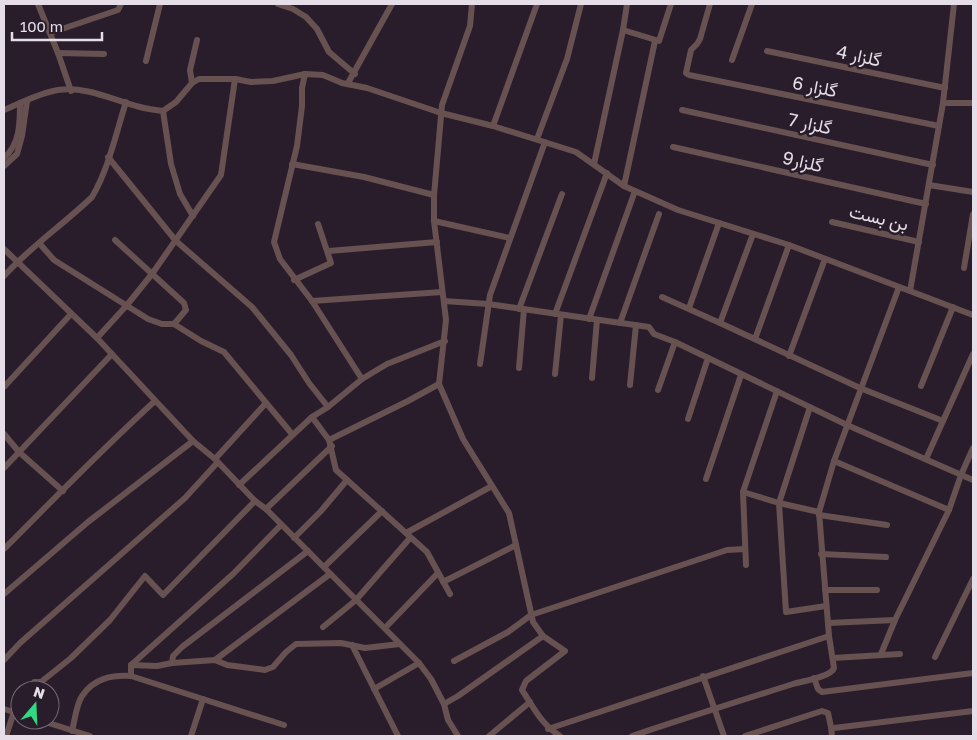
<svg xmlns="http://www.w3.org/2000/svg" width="977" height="740" font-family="'Golos Text',Vazirmatn,sans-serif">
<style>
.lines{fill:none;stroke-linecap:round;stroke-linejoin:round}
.minor{stroke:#675151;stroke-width:6}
.labels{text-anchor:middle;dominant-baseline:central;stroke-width:5;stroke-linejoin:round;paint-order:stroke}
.street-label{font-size:18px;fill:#e5dde7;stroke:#291d2b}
</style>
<rect width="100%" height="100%" fill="#291d2b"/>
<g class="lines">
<g class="minor">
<path d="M38,4L58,53L71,91"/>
<path d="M278,4L293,9L306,17L317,29L329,52L355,74"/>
<path d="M472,4L470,26L442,105L434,195V221L446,320L439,384L463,439L509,513L533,622L543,636L565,651L526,681L522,690C534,708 541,724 560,736"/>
<path d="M710,4L700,39L697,44L691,50L686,73L689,75L939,126"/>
<path d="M623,30L659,41L671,4"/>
<path d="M50,33L118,10L121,4"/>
<path d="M767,51L945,88"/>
<path d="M58,53L104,54"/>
<path d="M732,60L752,4"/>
<path d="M146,61L160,4"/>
<path d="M305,74L302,88V106L297,146L274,242L280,259L312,301L362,379"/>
<path d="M192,83L190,70L197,40"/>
<path d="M348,83L392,4"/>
<path d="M943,103H973"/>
<path d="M4,110C21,103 39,93 58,90C86,86 113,100 140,107C147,109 155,110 163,111L176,102L192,83L199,79H235L251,82L273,81L305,74L323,75L342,83L367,88L441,113L493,126L576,152L624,186L678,210L789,245L973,315"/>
<path d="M682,110L933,165"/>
<path d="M163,111L171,164L180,194L193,216"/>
<path d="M493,126L537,4"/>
<path d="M537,139L567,59L581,4"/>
<path d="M673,147L926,204"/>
<path d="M108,157L176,241L252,307L291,355L309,383L328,407"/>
<path d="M4,158C20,144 20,123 20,103"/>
<path d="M292,164L364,177L434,195"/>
<path d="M594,164L623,30L627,4"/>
<path d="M4,166L17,154L22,136L27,101"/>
<path d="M929,185L973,192"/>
<path d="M624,186L655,41"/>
<path d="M434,221L510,238"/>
<path d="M832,222L919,242"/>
<path d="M115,240L184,303L186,310L174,324"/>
<path d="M40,244L54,260L148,319L162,324H174L201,341L224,352L292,434"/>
<path d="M4,249L97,338L193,441L215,459L255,501L266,509L419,663L431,679L444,704L448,720L458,736"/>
<path d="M329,251L437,242"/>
<path d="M964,268L973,214"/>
<path d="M4,276C30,247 64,224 92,197C109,168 116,133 126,102"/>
<path d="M294,280L331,263L318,224"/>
<path d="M910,291L943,103L954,4"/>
<path d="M662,297L720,323L860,388L943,421"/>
<path d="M312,301L442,292"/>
<path d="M444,301L488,304L649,327L654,334L675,342L847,425L973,480"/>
<path d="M689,308L719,223"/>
<path d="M519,309L562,194"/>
<path d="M555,314L607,173"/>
<path d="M589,319L635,191"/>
<path d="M620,323L659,214"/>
<path d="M720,323L753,234"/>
<path d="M97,338L127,305L152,274L221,175L235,79"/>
<path d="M755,339L789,245"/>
<path d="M789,356L825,259"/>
<path d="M480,364L490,295L545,142"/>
<path d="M519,368L524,309"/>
<path d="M555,374L561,315"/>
<path d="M592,378L597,320"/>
<path d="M630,385L636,325"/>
<path d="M921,386L953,307"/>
<path d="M4,387L71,314"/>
<path d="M658,390L675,342"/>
<path d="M810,407L779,503L786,612L826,606"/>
<path d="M312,417L329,440L336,470L427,552L450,594"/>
<path d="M688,419L708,358"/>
<path d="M4,434L19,452L63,491"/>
<path d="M329,440L408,401L439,384"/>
<path d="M215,459L266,403"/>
<path d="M926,459L973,354"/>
<path d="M834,461L949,510"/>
<path d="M4,468L112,354"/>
<path d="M706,479L741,375"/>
<path d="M239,485L312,417L328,407L362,379L387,364L445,341"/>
<path d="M743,492L779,503L819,512"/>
<path d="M266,509L332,446"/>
<path d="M819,515L887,525"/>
<path d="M406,533L492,486"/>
<path d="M294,538L321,511L347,480"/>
<path d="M4,549C54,499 103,448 155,401"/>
<path d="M821,554L886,557"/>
<path d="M746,565L743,492L777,391"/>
<path d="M324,567L382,511"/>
<path d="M443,582L516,545"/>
<path d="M825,590H877"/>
<path d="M4,594L88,522L193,441"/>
<path d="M828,623L895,620"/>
<path d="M323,627L356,600L410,538"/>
<path d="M385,628L438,573"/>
<path d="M352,645L398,736"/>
<path d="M881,654L895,620L949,510L961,475L973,448"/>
<path d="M935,657L973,579"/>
<path d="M833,658L900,654"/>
<path d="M4,660L20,643L185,498L217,463"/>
<path d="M215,660L330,574"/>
<path d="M454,661L508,632L531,615L727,550L745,549"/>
<path d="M172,663L173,656L182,647L308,551"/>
<path d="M131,665L157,666L172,663L215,660L227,665L265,670L273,667L286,652L296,644L341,643L365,648L400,644"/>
<path d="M131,676V665L233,574L281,525"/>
<path d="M703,676L724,736"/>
<path d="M814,678L818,689L822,692L973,673"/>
<path d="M374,689L419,663"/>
<path d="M31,690L34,682H41L71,658L110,620L145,576L163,595L255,501"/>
<path d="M444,704L458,696L543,636"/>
<path d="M4,709L20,714"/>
<path d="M39,720L90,736"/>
<path d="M831,727L832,736"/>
<path d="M548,729L829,636"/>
<path d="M72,731C75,720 76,705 82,696C94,678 112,675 131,676L284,725"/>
<path d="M6,736L14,712"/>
<path d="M191,736L203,699"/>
<path d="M489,736L530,702"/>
<path d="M632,736C685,718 739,701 793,684C803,681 831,677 834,668L829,636L819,512L834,461L899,287"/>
<path d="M745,736L822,711L828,713L831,727L834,728L973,711"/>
</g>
</g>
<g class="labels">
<g class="street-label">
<text transform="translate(859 55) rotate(12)">گلزار 4</text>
<text transform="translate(815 86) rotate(11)">گلزار 6</text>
<text transform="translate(810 123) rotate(12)">گلزار 7</text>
<text transform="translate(803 161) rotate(13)">گلزار9</text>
<text transform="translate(879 217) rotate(13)">بن بست</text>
</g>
</g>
<rect width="977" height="740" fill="none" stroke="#e5dde7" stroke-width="10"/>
<g transform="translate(35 705) rotate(19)"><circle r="24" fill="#291d2b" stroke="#746a76"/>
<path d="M0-4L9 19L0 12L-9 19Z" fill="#31d882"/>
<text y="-8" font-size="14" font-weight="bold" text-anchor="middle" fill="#e5dde7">N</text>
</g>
<path d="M12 32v8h90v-8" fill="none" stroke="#e5dde7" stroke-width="2.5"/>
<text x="20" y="32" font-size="15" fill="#e5dde7" stroke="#291d2b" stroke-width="4" paint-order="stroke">100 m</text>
</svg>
